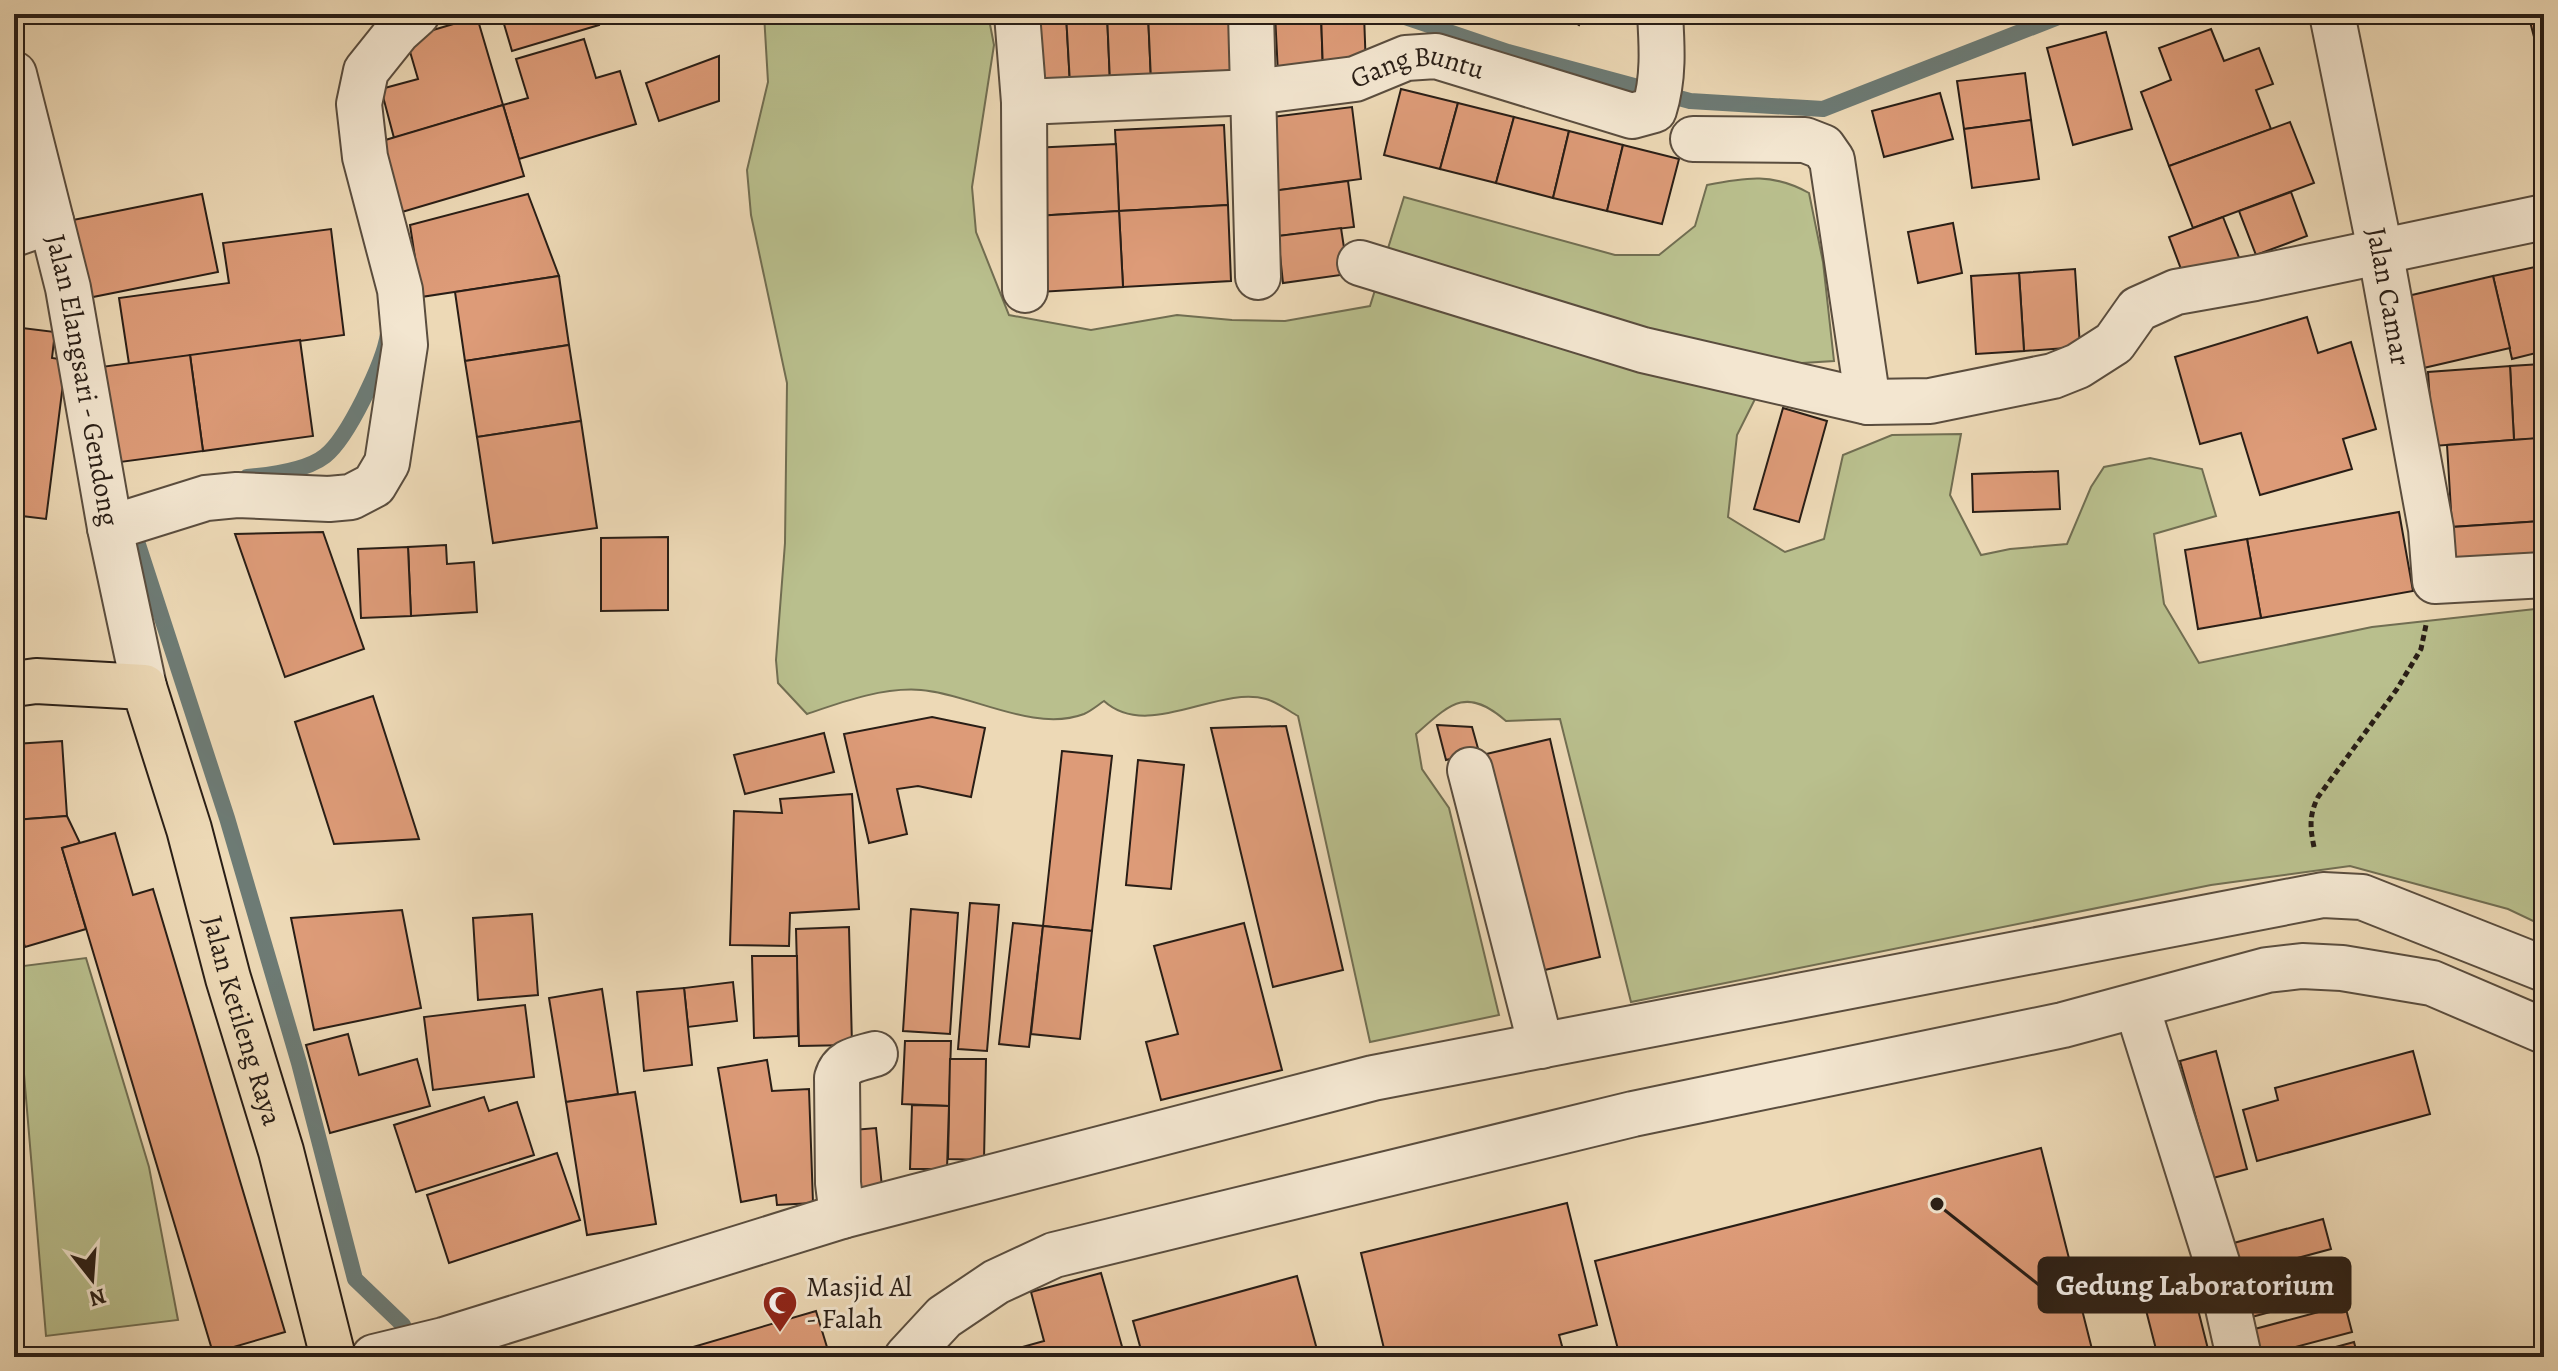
<svg xmlns="http://www.w3.org/2000/svg" width="2558" height="1371" font-family="Alegreya,serif">
<style>
.green{fill:#b9bf8d;stroke:#716e52;stroke-width:2}
.lines{fill:none;stroke-linecap:round;stroke-linejoin:round}
.stream{stroke:#6d7b75;stroke-width:16}
.building{fill:#dd9b78;stroke:#291e16;stroke-width:2}
.minor-casing{stroke:#5a4d3e;stroke-width:48}
.major-casing{stroke:#291e16;stroke-width:48}
.path{stroke:#291e16;stroke-width:5;stroke-dasharray:6 4;stroke-linecap:butt}
.minor{stroke:#f3e6d0;stroke-width:44}
.major{stroke:#edd9b6;stroke-width:44}
.labels{text-anchor:middle;dominant-baseline:central;stroke-width:6;stroke-linejoin:round;paint-order:stroke}
.street-label{font-size:28px;fill:#291e16;stroke:#f3e6d0}
.poi-label{font-size:28px;fill:#291e16;stroke:#f3e6d0;text-anchor:start}
.leader{fill:none;stroke:#291e16;stroke-width:3}
.callout-dot{fill:#291e16;stroke:#f3e6d0;stroke-width:3}
.callout{fill:#291e16;stroke:#291e16;stroke-width:3}
.callout-label{font-size:30px;text-anchor:middle;font-weight:bold;fill:#fff}
</style>
<rect width="100%" height="100%" fill="#edd9b6"/>
<filter id="stains"><feTurbulence type="fractalNoise" baseFrequency=".0025" numOctaves="4"/><feColorMatrix values="0 0 0 0 .2 0 0 0 0 .09 0 0 0 0 .02 0 0 0 .5 -.17"/></filter>
<radialGradient id="worn" r=".72"><stop offset=".6" stop-color="#630" stop-opacity="0"/><stop offset="1" stop-color="#630" stop-opacity=".3"/></radialGradient>
<g class="green">
<path d="M764,14H988L994,45L972,187L976,232L1009,315L1091,330L1177,315L1232,320L1285,321L1370,306L1404,197L1615,255H1659L1695,226L1707,185C1747,177 1773,173 1809,193L1823,262L1834,361L1772,365L1737,435L1728,517L1785,552L1824,539L1843,455L1892,435L1961,434L1950,495L1981,555L2010,549L2067,544L2091,487L2104,467L2150,458L2202,469L2216,516L2154,534L2164,604L2199,663L2372,627L2544,608V926L2508,909L2350,866L2211,885L1631,1002L1560,719L1506,721C1466,686 1450,704 1416,734L1422,769L1449,808L1499,1015L1370,1042L1298,716C1289,711 1277,702 1266,699C1218,685 1148,741 1104,701C1098,705 1091,711 1084,714C1034,733 971,694 921,690C883,687 842,702 807,714L778,683L776,660L785,543L787,383L751,215L747,170L768,82Z"/>
<path d="M86,958L149,1167L178,1320L46,1336L15,967Z"/>
</g>
<g class="lines">
<g class="stream">
<path d="M1396,14L1508,52L1690,101L1823,109L2066,14"/>
<path d="M247,477C270,475 306,471 325,456C348,438 384,362 388,334"/>
<path d="M131,523L227,818L299,1063L355,1279L403,1325L410,1345"/>
</g>
</g>
<g class="building">
<path d="M501,14H596L599,25L512,51Z"/>
<path d="M1025,14H1066L1070,84L1028,86Z"/>
<path d="M1066,14H1107L1110,82L1070,84Z"/>
<path d="M1107,14H1148L1151,80L1110,82Z"/>
<path d="M1148,14H1240L1243,75L1151,80Z"/>
<path d="M1275,14H1321L1323,71L1278,74Z"/>
<path d="M1321,14H1364L1366,69L1323,71Z"/>
<path d="M1562,14H1585L1579,25Z"/>
<path d="M2528,14H2544V75Z"/>
<path d="M477,17L503,105L394,138L381,89L418,79L406,38Z"/>
<path d="M2211,29L2224,61L2259,48L2273,84L2256,90L2271,129L2169,166L2141,92L2171,80L2159,48Z"/>
<path d="M2106,32L2132,129L2073,145L2047,48Z"/>
<path d="M584,39L596,78L620,71L636,124L519,159L503,105L528,98L516,59Z"/>
<path d="M719,56V101L659,121L646,83Z"/>
<path d="M2025,73L2031,120L1964,129L1957,81Z"/>
<path d="M1401,89L1458,103L1440,169L1384,155Z"/>
<path d="M1940,93L1953,139L1884,157L1872,111Z"/>
<path d="M2544,99V130L2536,101Z"/>
<path d="M1458,103L1514,117L1496,183L1440,169Z"/>
<path d="M503,105L524,176L402,212L382,141Z"/>
<path d="M1352,107L1361,179L1272,191L1263,118Z"/>
<path d="M1514,117L1569,131L1553,198L1496,183Z"/>
<path d="M2031,120L2039,179L1972,188L1964,129Z"/>
<path d="M2290,122L2314,183L2193,228L2169,166Z"/>
<path d="M1224,125L1228,205L1119,211L1115,130Z"/>
<path d="M1569,131L1623,145L1607,211L1553,198Z"/>
<path d="M1116,144L1119,211L1035,216L1031,148Z"/>
<path d="M1623,145L1679,159L1662,224L1607,211Z"/>
<path d="M1348,181L1354,227L1278,236L1272,191Z"/>
<path d="M2291,192L2307,236L2256,255L2239,211Z"/>
<path d="M202,194L218,272L83,299L68,221Z"/>
<path d="M528,194L559,276L421,297L410,225Z"/>
<path d="M1228,205L1231,281L1123,287L1119,211Z"/>
<path d="M1119,211L1123,287L1039,292L1035,216Z"/>
<path d="M2223,217L2242,265L2187,285L2169,237Z"/>
<path d="M1953,223L1962,273L1918,283L1908,232Z"/>
<path d="M1341,228L1348,274L1283,283L1278,236Z"/>
<path d="M331,229L344,335L129,364L119,298L229,283L223,243Z"/>
<path d="M2544,265V351L2512,359L2493,276Z"/>
<path d="M2075,269L2080,347L2024,351L2019,273Z"/>
<path d="M2019,273L2024,351L1976,354L1971,276Z"/>
<path d="M559,276L569,345L465,361L455,292Z"/>
<path d="M2493,276L2510,348L2415,370L2399,298Z"/>
<path d="M2307,317L2318,353L2351,342L2376,429L2343,439L2352,469L2260,495L2241,433L2200,444L2175,357Z"/>
<path d="M14,327L55,332L52,358L66,360L46,519L14,515Z"/>
<path d="M300,340L313,436L203,451L190,355Z"/>
<path d="M569,345L581,421L477,437L465,361Z"/>
<path d="M190,355L203,451L113,463L101,367Z"/>
<path d="M2544,364V438L2514,440L2510,366Z"/>
<path d="M2510,366L2514,440L2433,446L2428,372Z"/>
<path d="M1783,408L1827,421L1799,522L1754,509Z"/>
<path d="M581,421L597,528L493,543L477,437Z"/>
<path d="M2538,438H2544V533L2543,521Z"/>
<path d="M2538,438L2543,521L2452,527L2447,445Z"/>
<path d="M2058,471L2060,509L1973,512L1972,474Z"/>
<path d="M2399,512L2413,591L2261,618L2247,539Z"/>
<path d="M2543,521L2544,570L2455,576L2452,527Z"/>
<path d="M323,532L364,649L285,677L235,534Z"/>
<path d="M668,537V610L601,611V538Z"/>
<path d="M2247,539L2261,618L2198,629L2185,550Z"/>
<path d="M446,545L447,564L474,562L477,612L411,616L408,547Z"/>
<path d="M408,547L411,616L361,618L358,549Z"/>
<path d="M373,696L419,839L334,844L295,722Z"/>
<path d="M932,717L985,728L971,797L918,786L897,789L907,834L869,843L844,734Z"/>
<path d="M1437,725L1472,727L1479,752L1446,760Z"/>
<path d="M1286,726L1343,970L1273,987L1211,728Z"/>
<path d="M824,733L834,772L745,794L734,755Z"/>
<path d="M1550,739L1600,957L1532,973L1482,755Z"/>
<path d="M62,741L67,816L14,820V744Z"/>
<path d="M1062,751L1112,756L1092,931L1043,926Z"/>
<path d="M1138,760L1184,765L1171,889L1126,885Z"/>
<path d="M852,794L859,909L790,913L789,946L730,945L734,811L782,813L780,799Z"/>
<path d="M67,816L80,843L62,848L86,929L25,947L14,911V820Z"/>
<path d="M115,833L133,895L153,889L285,1332L213,1353L62,848Z"/>
<path d="M970,903L999,905L987,1051L958,1049Z"/>
<path d="M911,909L958,913L950,1034L903,1031Z"/>
<path d="M402,910L421,1008L314,1030L291,918Z"/>
<path d="M532,914L538,995L478,1000L473,918Z"/>
<path d="M1013,923L1043,926L1029,1047L999,1044Z"/>
<path d="M1244,923L1282,1070L1161,1100L1146,1042L1178,1034L1154,946Z"/>
<path d="M1043,926L1092,931L1080,1039L1031,1034Z"/>
<path d="M849,927L852,1045L799,1046L796,929Z"/>
<path d="M752,956H797L798,1036L754,1038Z"/>
<path d="M733,982L737,1021L688,1027L684,988Z"/>
<path d="M684,988L692,1065L644,1071L637,992Z"/>
<path d="M602,989L618,1094L566,1102L549,998Z"/>
<path d="M525,1005L534,1077L433,1090L424,1017Z"/>
<path d="M348,1034L359,1075L417,1059L430,1106L330,1133L306,1045Z"/>
<path d="M905,1041H951L949,1106L902,1104Z"/>
<path d="M2216,1051L2247,1169L2213,1178L2180,1061Z"/>
<path d="M2413,1051L2430,1114L2257,1161L2243,1110L2278,1100L2275,1088Z"/>
<path d="M950,1059H986L984,1160L948,1159Z"/>
<path d="M767,1060L772,1091L809,1089L813,1203L777,1205L776,1195L741,1202L718,1068Z"/>
<path d="M635,1092L656,1224L587,1235L566,1102Z"/>
<path d="M484,1097L489,1111L517,1102L534,1155L416,1192L394,1125Z"/>
<path d="M912,1105L949,1106L947,1169H910Z"/>
<path d="M876,1128L882,1187L849,1191L842,1131Z"/>
<path d="M2041,1148L2094,1357H1620L1595,1261Z"/>
<path d="M557,1153L580,1220L449,1263L427,1195Z"/>
<path d="M1567,1203L1597,1325L1559,1335L1565,1357H1386L1361,1253Z"/>
<path d="M2323,1219L2331,1249L2238,1274L2230,1244Z"/>
<path d="M2336,1262L2344,1292L2248,1318L2240,1289Z"/>
<path d="M2187,1266L2210,1357H2158L2138,1279Z"/>
<path d="M1101,1273L1125,1357H986L1044,1341L1031,1292Z"/>
<path d="M1297,1276L1319,1357H1143L1133,1321Z"/>
<path d="M2345,1305L2352,1332L2258,1357L2251,1330Z"/>
<path d="M816,1311L830,1357H659Z"/>
<path d="M2354,1342L2358,1357H2299Z"/>
</g>
<g class="lines">
<defs>
<g id="minor">
<path id="s1" d="M1017,14L1024,102L1253,92L1355,79L1406,58L1436,56L1632,116L1654,110C1664,79 1662,46 1660,14"/>
<path d="M1251,14L1258,277"/>
<path id="s2" d="M2332,14L2380,250L2431,529L2435,581L2544,575"/>
<path id="s3" d="M14,74L68,288L110,528L144,687"/>
<path d="M1024,102L1025,290"/>
<path d="M1693,139L1805,140L1823,147L1832,160L1868,402"/>
<path d="M14,234L51,221"/>
<path d="M1360,263L1643,350L1868,402L1930,401L2053,376L2078,366L2114,343L2138,309L2176,292L2255,278L2544,217"/>
<path d="M110,528L206,498L237,495L329,499L351,497L374,485L387,463L405,345L400,290L365,157L359,104L366,71L398,31L417,14"/>
<path d="M1470,770L1541,1046"/>
<path d="M2137,1007L2220,1272L2239,1357"/>
<path d="M842,1216L838,1183L837,1078C842,1060 858,1059 875,1054"/>
<path d="M374,1357L444,1340L842,1216L1373,1078L2323,895L2362,897L2544,969"/>
<path d="M907,1357L944,1317L996,1282L1054,1255L1633,1114L2063,1025L2267,970L2302,966L2342,968L2432,983L2544,1031"/>
</g>
<g id="major">
<path id="s4" d="M14,684L36,681L144,687L189,829L228,978L281,1151L333,1357"/>
</g>
</defs>
<use href="#minor" class="minor-casing"/>
<use href="#major" class="major-casing"/>
<path class="path" d="M2314,847C2310,828 2309,815 2318,797L2397,689L2421,649L2426,625"/>
<use href="#minor" class="minor"/>
<use href="#major" class="major"/>
</g>
<defs>
<symbol id="mosque-pin" viewBox="-11 -11 22 30"><path d="M0 17L-7.5 6A9.5 9.5 0 1 1 7.5 6Z" fill="#8f2418" stroke="#f3e6d0"/><path d="M3.5-4.9A6 6 0 1 0 3.5 4.9A5 5 0 1 1 3.5-4.9Z" fill="#fff"/></symbol>
</defs>
<g fill-rule="evenodd">
<use href="#mosque-pin" x="760" y="1283" width="40" height="54"/>
</g>
<g class="labels">
<g class="street-label">
<text stroke="none"><textPath href="#s1" startOffset="486">Gang Buntu</textPath></text>
<text stroke="none"><textPath href="#s2" startOffset="288">Jalan Camar</textPath></text>
<text stroke="none"><textPath href="#s3" startOffset="314">Jalan Elangsari - Gendong</textPath></text>
<text stroke="none"><textPath href="#s4" startOffset="478">Jalan Ketileng Raya</textPath></text>
</g>
<g class="poi-label">
<text x="806" y="1287">Masjid Al<tspan x="806" dy="32">- Falah</tspan></text>
</g>
</g>
<path class="leader" d="M1937 1204L2039 1285"/>
<circle class="callout-dot" cx="1937" cy="1204" r="8"/>
<rect class="callout" x="2039" y="1258" width="311" height="54" rx="8"/>
<g class="callout-label">
<text x="2195" y="1295">Gedung Laboratorium</text>
</g>
<rect width="2558" height="1371" fill="none" stroke="#edd9b6" stroke-width="48"/>
<rect x="16" y="16" width="2526" height="1339" fill="none" stroke="#291e16" stroke-width="4"/>
<rect x="24" y="24" width="2510" height="1323" fill="none" stroke="#291e16" stroke-width="2"/>
<g transform="translate(92 1279) rotate(163)" stroke="#f3e6d0" stroke-width="6" paint-order="stroke">
<path d="M0-6L14 30L0 20L-14 30Z" fill="#291e16"/>
<text y="-12" font-size="22" font-weight="bold" text-anchor="middle" fill="#291e16">N</text>
</g>
<rect width="100%" height="100%" filter="url(#stains)"/>
<rect width="100%" height="100%" fill="url(#worn)"/>
</svg>
